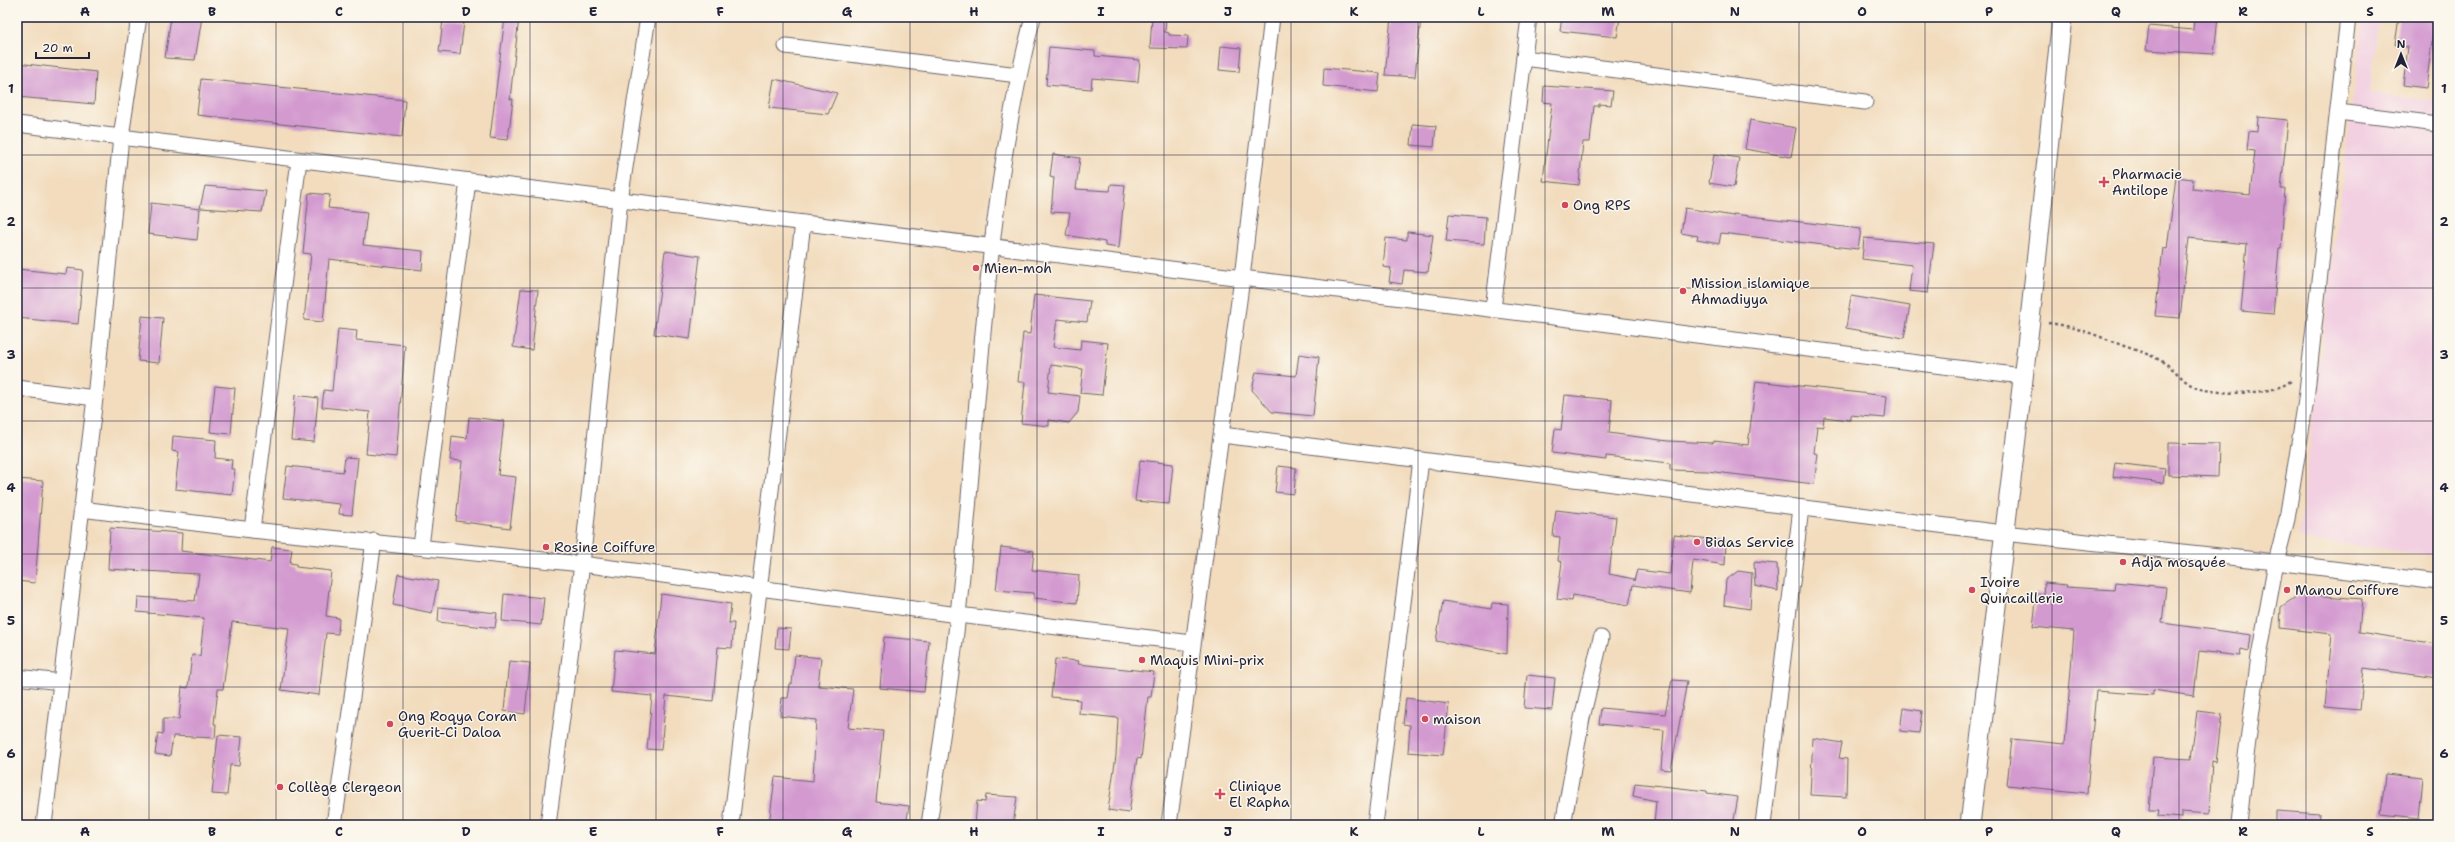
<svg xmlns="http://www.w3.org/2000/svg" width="2455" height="842" font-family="'Shantell Sans',sans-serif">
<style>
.built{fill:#f2cfe1}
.building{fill:#d39ad0}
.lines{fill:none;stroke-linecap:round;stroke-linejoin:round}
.minor-casing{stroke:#6b6368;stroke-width:17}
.tertiary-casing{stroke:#6b6368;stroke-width:21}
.path{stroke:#6b6368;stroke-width:2.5;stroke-dasharray:3 3;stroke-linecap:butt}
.minor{stroke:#fff;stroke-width:15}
.tertiary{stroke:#fff;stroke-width:19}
.grid{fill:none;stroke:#22223b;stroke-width:1;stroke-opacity:0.55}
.poi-dot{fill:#d1495b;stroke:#fbf7ec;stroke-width:1.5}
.labels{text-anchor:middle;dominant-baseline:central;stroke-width:3;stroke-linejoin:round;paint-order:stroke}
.poi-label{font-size:14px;fill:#22223b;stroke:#fbf7ec;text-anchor:start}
.neatline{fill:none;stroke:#22223b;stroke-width:1.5}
.grid-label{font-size:13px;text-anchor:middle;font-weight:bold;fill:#22223b}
</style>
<rect width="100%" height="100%" fill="#fbf7ec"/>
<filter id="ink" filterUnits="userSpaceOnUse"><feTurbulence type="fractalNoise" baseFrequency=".025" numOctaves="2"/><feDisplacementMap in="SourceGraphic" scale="8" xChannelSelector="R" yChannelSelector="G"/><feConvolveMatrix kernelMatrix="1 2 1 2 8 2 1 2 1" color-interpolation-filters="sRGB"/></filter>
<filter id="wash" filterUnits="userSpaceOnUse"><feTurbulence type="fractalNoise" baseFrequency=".012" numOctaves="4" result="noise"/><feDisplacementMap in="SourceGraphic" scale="16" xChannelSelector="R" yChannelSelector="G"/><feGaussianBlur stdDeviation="0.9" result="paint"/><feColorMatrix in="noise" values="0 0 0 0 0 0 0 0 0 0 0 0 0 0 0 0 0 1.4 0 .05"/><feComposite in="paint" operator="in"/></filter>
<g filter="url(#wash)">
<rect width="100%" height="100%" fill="#f2dcbd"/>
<path class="built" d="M2363,17H2379L2370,93L2438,101V556L2298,539Z"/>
<g id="blocks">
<g class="building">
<path d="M171,17H202L195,60L165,58Z"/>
<path d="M505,17H519L510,99H513L508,140L490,138Z"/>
<path d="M1152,17H1166L1165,32L1169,33V35L1188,36L1187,49L1150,48Z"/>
<path d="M1391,17H1421L1415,77L1385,75Z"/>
<path d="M1562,17H1620L1617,37L1560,31Z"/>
<path d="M2194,17H2218L2214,54L2146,50L2149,26L2193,30Z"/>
<path d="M2399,17H2435L2426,88L2403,85L2408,47L2395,45Z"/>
<path d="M443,20L464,22L460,54L439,52Z"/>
<path d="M1221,46L1241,48L1239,72L1219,70Z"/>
<path d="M1049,47L1095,51V56L1140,60L1138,82L1092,78L1091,89L1046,85Z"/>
<path d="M17,63L96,72L94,104L17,97Z"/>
<path d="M1324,68L1380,73L1378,92L1323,86Z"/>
<path d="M201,79L405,100L402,137L197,115Z"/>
<path d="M774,79L837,93L828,114L769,108Z"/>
<path d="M1544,86L1613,91L1611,105L1599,104V106H1594L1590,142H1583L1579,185L1543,181L1552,103L1543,102Z"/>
<path d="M2258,117L2288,120L2281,189H2285L2281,249H2279L2273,314L2241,311L2247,244L2189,238L2180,318L2155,316L2163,248L2167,249L2176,177L2193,179L2192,189L2250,195L2255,151L2247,150L2249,131L2257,132Z"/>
<path d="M1750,120L1796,128L1791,157L1745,149Z"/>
<path d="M1413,124L1436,126L1434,147L1411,145Z"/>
<path d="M1053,154L1080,158L1076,189L1110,191L1111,184L1125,185L1119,248L1105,246V242L1066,235L1070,213L1051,212L1054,178L1050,177Z"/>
<path d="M1714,154L1739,158L1734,187L1709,183Z"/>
<path d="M205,186L266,191L262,212L200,208Z"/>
<path d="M309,193L330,195L328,208L367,212L363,245L423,251L422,270L329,259L323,322L304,320L311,254L303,253Z"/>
<path d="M151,203L200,209L197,240L148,234Z"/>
<path d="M1685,208L1733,216V214L1861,229L1858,249L1721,233L1719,244L1697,240L1698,236L1681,233Z"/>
<path d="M1449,214L1486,217L1484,244L1446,241Z"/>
<path d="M1407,232L1433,235L1428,272L1404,270L1402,284L1389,282L1391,268L1383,267L1386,238L1407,240Z"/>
<path d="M1864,238L1934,244L1928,293L1909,291L1912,265L1862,259Z"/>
<path d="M665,251L700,256L690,339L654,334Z"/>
<path d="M67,268L83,270L78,324L17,318V269L66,274Z"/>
<path d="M521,289L538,290L532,350L513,347Z"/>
<path d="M1034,295L1090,301L1087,322L1057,319L1053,347L1080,350L1081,340L1108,343L1102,395L1080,393L1083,369L1051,365L1048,392L1080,396L1078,412L1069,423L1049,420V426L1021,423L1025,382H1018L1023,333L1030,334Z"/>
<path d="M1851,296L1910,306L1904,338L1846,328Z"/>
<path d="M142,316L163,318L159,363L138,361Z"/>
<path d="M338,329L357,331L356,340L405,345L396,457L366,454L370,412L322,407L324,390L332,391Z"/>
<path d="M1299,354L1319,357L1313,416L1272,412L1252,390L1256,372L1296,376Z"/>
<path d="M1756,381L1887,396L1885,418L1850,415V420L1824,417L1823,427L1817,426L1814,453L1818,454L1814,484L1707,471L1670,470V463L1606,456V460L1552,453L1555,429L1561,430L1565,395L1612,400L1609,433L1668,441L1713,443L1714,441L1748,445Z"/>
<path d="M215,386L235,388L231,434L210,432Z"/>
<path d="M295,395L318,398L314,442L291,440Z"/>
<path d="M469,417L504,421L498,475L516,477L510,528L456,521L462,461L450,460L452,436L467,438Z"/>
<path d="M173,436L216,440L215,458L232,460L231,469H235L232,495L175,489L179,452L172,451Z"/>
<path d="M2168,443L2219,444L2218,477L2168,475Z"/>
<path d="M345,457L358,458L352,515L339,514L340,504L283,498L287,466L343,472Z"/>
<path d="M1140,460L1173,464L1169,504L1135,501Z"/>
<path d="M2115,463L2165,469L2163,483L2113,477Z"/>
<path d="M1278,466L1296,468L1294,494L1275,492Z"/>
<path d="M17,479L43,481L35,583L17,581Z"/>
<path d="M1556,510L1616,517L1609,574L1634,579V581L1637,570L1670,574L1674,535L1726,541L1725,565L1693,560L1690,593L1633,585L1629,605L1573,595L1572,601L1557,599L1562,562L1558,561L1560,537L1553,536Z"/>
<path d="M110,528L182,533L181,551L270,562L272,547L292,549L290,563L296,564V567L331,571L326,616L339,618L338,634L326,633L319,695L281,690L289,628L232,622L223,689H218L214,724H216L215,738L173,736L170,756L155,754L158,733L163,734V719H179L182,687L188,688L192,655L200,656L204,618L137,612L138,597L195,601L199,574L108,569Z"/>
<path d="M1001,547L1034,551L1032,570L1079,575L1077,603L1034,598V593L996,590Z"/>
<path d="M1754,562L1777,564L1778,591L1755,586Z"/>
<path d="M1738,571L1752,573L1750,609L1724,605L1726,580Z"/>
<path d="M398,574L438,581L432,613L393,605Z"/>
<path d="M2115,582L2166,587L2162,623L2251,635L2249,651L2241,649L2240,656L2199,651L2194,696L2153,690V695L2096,691L2087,793L2007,785L2012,739L2065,744L2074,631L2033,627L2037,593L2043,594L2044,583L2067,585L2066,587L2114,590Z"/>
<path d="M504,594L544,598L541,625L502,621Z"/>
<path d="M661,594L731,604L729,623H734L732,648L718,647L713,701L666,696L661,750L647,749L652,696L611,692L615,650L655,654Z"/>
<path d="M2300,594L2362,599L2359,632L2438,644V678L2364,668L2360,710L2325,707L2332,634L2280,628L2281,607Z"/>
<path d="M1443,601L1491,609L1492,603L1508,604L1507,654L1436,641Z"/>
<path d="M439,607L497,613L495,628L438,622Z"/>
<path d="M777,628L791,629L789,649L775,648Z"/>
<path d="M884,637L929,641L924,692L880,688Z"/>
<path d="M795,655L821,658L818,686L853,689L848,728L883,731L876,802L909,806L906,825H769L775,777L813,781L816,720L780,716L782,698H788L790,684H792Z"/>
<path d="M1055,659L1079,661L1078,664L1154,672L1151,697H1148L1141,759L1137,758L1129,813L1108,810L1116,756L1118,718L1079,714L1080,700L1051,697Z"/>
<path d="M509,661L530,663L525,714L504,711Z"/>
<path d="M1527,675L1555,678L1552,710L1524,708Z"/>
<path d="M1672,680L1687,681L1671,770L1661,769L1664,730L1599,724L1601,708L1665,714Z"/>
<path d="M1406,698L1449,704L1443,755L1408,752L1410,725L1403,724Z"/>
<path d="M1903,708L1922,711L1919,733L1900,731Z"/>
<path d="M2197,711L2222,714L2216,762L2212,761L2209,814L2182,812V818L2158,816L2159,810H2149L2153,757L2191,759Z"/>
<path d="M218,735L242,737L239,766L230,765L227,795L212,794Z"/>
<path d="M1813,738L1842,743L1839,758L1847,759L1846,797L1810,795Z"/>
<path d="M2385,774L2423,778L2419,818L2381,814Z"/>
<path d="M1635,783L1707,791V793L1738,797L1733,825H1654L1656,801L1633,796Z"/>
<path d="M986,795L1017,797L1013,825H975L977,801L985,802Z"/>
<path d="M2276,811L2319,814L2318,825H2276Z"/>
</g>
</g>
</g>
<g filter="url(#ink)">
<use href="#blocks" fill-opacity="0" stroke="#6b6368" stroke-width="1"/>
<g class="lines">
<defs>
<g id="minor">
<path d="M786,46L1018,75"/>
<path d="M1524,58L1865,102"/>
<path d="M2338,112L2438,124"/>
<path d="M17,124L2022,376"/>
<path d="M1493,309L1529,17"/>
<path d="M17,388L95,398"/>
<path d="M1222,435L2003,533L2276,562L2438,582"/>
<path d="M81,509L252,530L582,564L958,615L1192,643"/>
<path d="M252,530L299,160"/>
<path d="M421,546L468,181"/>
<path d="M17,677L61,682"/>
<path d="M44,825L95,398L121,137L139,17"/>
<path d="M334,825L374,541"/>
<path d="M548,825L582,564L620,200L648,17"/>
<path d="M731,825L803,223"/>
<path d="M929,825C939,755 951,684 958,614C980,415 982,212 1033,17"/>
<path d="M1169,825L1242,278L1272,17"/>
<path d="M1375,825L1421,460"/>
<path d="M1563,825L1582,718L1601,638"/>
<path d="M1763,825L1801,508"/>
<path d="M2239,825L2246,756L2259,656L2276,562L2287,519L2306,400L2348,17"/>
</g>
<path id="tertiary" d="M1970,825L2030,320L2062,17"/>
</defs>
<use href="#minor" class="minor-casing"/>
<use href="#tertiary" class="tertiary-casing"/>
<path class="path" d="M2048,323C2075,326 2098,336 2124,346C2138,351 2153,355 2166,364C2177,371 2184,383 2197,388C2220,395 2274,396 2292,380"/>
<use href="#minor" class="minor"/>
<use href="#tertiary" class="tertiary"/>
</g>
</g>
<path class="grid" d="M149,17V825M276,17V825M403,17V825M530,17V825M656,17V825M783,17V825M910,17V825M1037,17V825M1164,17V825M1291,17V825M1418,17V825M1545,17V825M1672,17V825M1799,17V825M1925,17V825M2052,17V825M2179,17V825M2306,17V825M17,155H2438M17,288H2438M17,421H2438M17,554H2438M17,687H2438"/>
<g class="poi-dot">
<path d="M2102 176h4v4h4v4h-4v4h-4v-4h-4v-4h4z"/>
<circle cx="1565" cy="205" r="4"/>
<circle cx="976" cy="268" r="4"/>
<circle cx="1683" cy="291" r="4"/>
<circle cx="1697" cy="542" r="4"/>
<circle cx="546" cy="547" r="4"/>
<circle cx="2123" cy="562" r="4"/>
<circle cx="1972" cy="590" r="4"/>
<circle cx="2287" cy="590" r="4"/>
<circle cx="1142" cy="660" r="4"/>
<circle cx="1425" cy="719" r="4"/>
<circle cx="390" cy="724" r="4"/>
<circle cx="280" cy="787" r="4"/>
<path d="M1218 788h4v4h4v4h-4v4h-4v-4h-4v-4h4z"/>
</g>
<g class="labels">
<g class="poi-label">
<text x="2112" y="174">Pharmacie<tspan x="2112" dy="16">Antilope</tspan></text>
<text x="1573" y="205">Ong RPS</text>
<text x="984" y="268">Mien-moh</text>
<text x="1691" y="283">Mission islamique<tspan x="1691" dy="16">Ahmadiyya</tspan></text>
<text x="1705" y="542">Bidas Service</text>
<text x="554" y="547">Rosine Coiffure</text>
<text x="2131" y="562">Adja mosquée</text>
<text x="1980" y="582">Ivoire<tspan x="1980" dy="16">Quincaillerie</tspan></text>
<text x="2295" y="590">Manou Coiffure</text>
<text x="1150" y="660">Maquis Mini-prix</text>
<text x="398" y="716">Ong Roqya Coran<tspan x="398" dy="16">Guerit-Ci Daloa</tspan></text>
<text x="1433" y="719">maison</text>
<text x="1229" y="786">Clinique<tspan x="1229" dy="16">El Rapha</tspan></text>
<text x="288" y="787">Collège Clergeon</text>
</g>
</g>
<rect width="2455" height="842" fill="none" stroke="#fbf7ec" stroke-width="44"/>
<g transform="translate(2401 54)" stroke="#fbf7ec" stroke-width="3" paint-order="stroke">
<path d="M0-3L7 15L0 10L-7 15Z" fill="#22223b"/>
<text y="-6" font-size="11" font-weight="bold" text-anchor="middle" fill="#22223b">N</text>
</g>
<path d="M36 52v6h53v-6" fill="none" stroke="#22223b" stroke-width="2"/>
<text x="42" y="52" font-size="12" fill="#22223b" stroke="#fbf7ec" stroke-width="3" paint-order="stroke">20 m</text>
<rect x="22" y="22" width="2411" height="798" class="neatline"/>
<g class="grid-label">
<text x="85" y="16">A</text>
<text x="212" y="16">B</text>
<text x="339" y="16">C</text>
<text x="466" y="16">D</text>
<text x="593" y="16">E</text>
<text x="720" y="16">F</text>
<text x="847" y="16">G</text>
<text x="974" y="16">H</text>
<text x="1101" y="16">I</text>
<text x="1228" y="16">J</text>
<text x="1354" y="16">K</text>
<text x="1481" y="16">L</text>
<text x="1608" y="16">M</text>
<text x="1735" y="16">N</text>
<text x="1862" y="16">O</text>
<text x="1989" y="16">P</text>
<text x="2116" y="16">Q</text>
<text x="2243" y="16">R</text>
<text x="2370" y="16">S</text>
<text x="11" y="93">1</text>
<text x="2444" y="93">1</text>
<text x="11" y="226">2</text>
<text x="2444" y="226">2</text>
<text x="11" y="359">3</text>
<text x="2444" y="359">3</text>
<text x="11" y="492">4</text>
<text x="2444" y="492">4</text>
<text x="11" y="625">5</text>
<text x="2444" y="625">5</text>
<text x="11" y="758">6</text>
<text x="2444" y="758">6</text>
<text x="85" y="836">A</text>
<text x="212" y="836">B</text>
<text x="339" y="836">C</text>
<text x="466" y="836">D</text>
<text x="593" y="836">E</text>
<text x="720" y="836">F</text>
<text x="847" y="836">G</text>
<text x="974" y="836">H</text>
<text x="1101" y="836">I</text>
<text x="1228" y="836">J</text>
<text x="1354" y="836">K</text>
<text x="1481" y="836">L</text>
<text x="1608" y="836">M</text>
<text x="1735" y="836">N</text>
<text x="1862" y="836">O</text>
<text x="1989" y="836">P</text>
<text x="2116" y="836">Q</text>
<text x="2243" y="836">R</text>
<text x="2370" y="836">S</text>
</g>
</svg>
